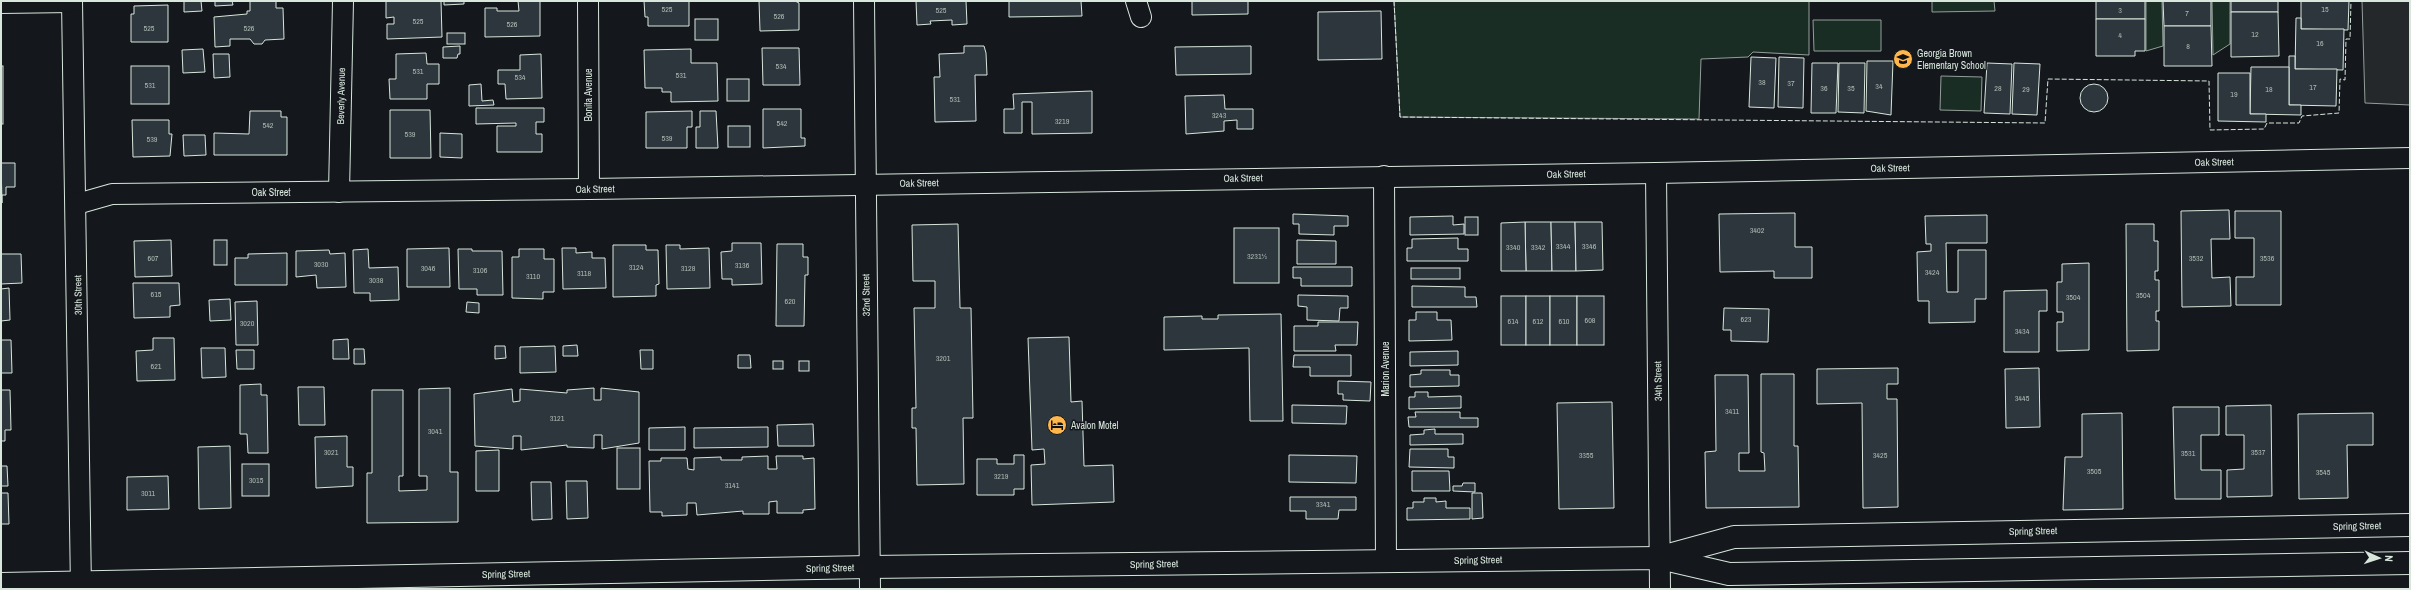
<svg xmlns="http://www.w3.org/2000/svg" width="2411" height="590" font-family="'Archivo Narrow',sans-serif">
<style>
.green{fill:#1a2d24;stroke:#939e99}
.parking{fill:#24282b;stroke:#939e99}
.building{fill:#2c363c;stroke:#d8e6dc}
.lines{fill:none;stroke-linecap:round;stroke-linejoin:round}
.minor-casing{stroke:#d8e6dc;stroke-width:22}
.secondary-casing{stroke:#d8e6dc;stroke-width:24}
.minor{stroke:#14181c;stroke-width:20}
.secondary{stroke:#14181c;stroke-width:22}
.fence{stroke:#d8e6dc;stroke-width:1;stroke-dasharray:5 2;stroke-linecap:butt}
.labels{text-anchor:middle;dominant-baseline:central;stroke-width:3;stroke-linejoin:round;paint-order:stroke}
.number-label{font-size:8px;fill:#adbab4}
.poi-label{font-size:10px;fill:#d8e6dc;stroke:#14181c;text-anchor:start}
.street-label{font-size:10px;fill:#d8e6dc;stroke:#14181c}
</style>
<rect width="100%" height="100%" fill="#14181c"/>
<g class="green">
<path d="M1394,1H1809V55L1753,52L1748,57L1701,59L1699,119L1400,117Z"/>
<path d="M1932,1H1994L1995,11L1932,12Z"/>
<path d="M2146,1H2162L2163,46L2146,51Z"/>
<path d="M2212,1H2230V44L2213,55Z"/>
<path d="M1813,20H1881V51H1814Z"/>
<path d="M1941,76L1982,77L1981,111L1940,110Z"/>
</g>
<path class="parking" d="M2362,1H2410V105L2365,103Z"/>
<g class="building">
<path d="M184,1H201L202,11L184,12Z"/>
<path d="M215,1H232L233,5L215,6Z"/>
<path d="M250,1H276V8H283L284,39L265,40L262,44H254L250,39H230V46L215,47L214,17L247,14V11H250Z"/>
<path d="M386,1H441L442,37L387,39V24H394V17L386,18Z"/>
<path d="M444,1H464V4L444,5Z"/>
<path d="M518,1H540V36L485,37V8H497V11H519Z"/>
<path d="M644,1H689V26H648V17H645Z"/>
<path d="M759,1H795L799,3V30L760,31Z"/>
<path d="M916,1H966L967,24L952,25V20L930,21L931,24L917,25Z"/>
<path d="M1009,1H1081L1082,16L1009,17Z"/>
<path d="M1192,1H1248V14L1192,15Z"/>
<rect x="2096" y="1" width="49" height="18"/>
<path d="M2163,1H2211V26H2164Z"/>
<rect x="2231" y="1" width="47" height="11"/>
<path d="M2301,1H2349L2348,30L2301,29Z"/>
<path d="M168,5V42H131V14H134V6Z"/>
<path d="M1381,11L1382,59L1318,60V12Z"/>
<path d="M2231,12H2278L2279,56L2231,57Z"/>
<path d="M2296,18H2301V29H2344L2343,70L2295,69Z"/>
<rect x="695" y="19" width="23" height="21"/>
<path d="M2096,19H2145V51H2135V56H2096Z"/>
<path d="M2164,26H2211L2212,66H2164Z"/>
<rect x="447" y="33" width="18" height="11"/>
<path d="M460,46V54H458L457,58H443V47Z"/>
<path d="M964,46H984L986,53L987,75H975L976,121L935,122L934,77H940L939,54L964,53Z"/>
<path d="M1251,46V74L1176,75L1175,47Z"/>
<path d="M762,48H799L800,85H763Z"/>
<path d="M203,49L205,72L183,73L182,50Z"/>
<path d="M691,49V63H717L718,101L671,102V92H662V88H645L644,50Z"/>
<path d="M426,53L427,64H439V84H427V99H390L389,79H396V54Z"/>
<path d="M213,54H229L230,77L214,78Z"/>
<path d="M541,54L542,98L506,99L505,84H498V70H520V55Z"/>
<path d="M2289,56H2295V69H2337L2336,106L2289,105Z"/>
<path d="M1751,57L1776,58L1774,108L1749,107Z"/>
<path d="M1779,57L1804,58L1803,108L1778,107Z"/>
<path d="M1867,61H1893L1891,115L1866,111Z"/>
<path d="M1812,63H1838L1836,113H1811Z"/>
<path d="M1839,63H1865L1864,113L1838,112Z"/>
<path d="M1987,63L2012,64L2010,114L1984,113Z"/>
<path d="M2014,63L2040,64L2037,115L2012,114Z"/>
<rect x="1" y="66" width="2" height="58"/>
<rect x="131" y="66" width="38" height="38"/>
<path d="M2251,67H2289V105H2301V115L2250,114Z"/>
<path d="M2218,73H2250V114H2266V122L2218,121Z"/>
<rect x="727" y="79" width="22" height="22"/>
<circle cx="2094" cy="98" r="14"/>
<path d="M481,84L482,101L493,100L494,105L469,106V85Z"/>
<path d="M1092,91V133L1032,134V102H1022V133H1004V109H1014L1013,94Z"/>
<path d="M1224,95L1225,109H1253V129H1237V120L1224,121V131L1186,134L1185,96Z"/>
<path d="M476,108H544V122H536V134H542V152H497V126H516V123L476,124Z"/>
<path d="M763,109H801V138H805V146L763,148Z"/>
<path d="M390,110H430L431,158H390Z"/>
<path d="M250,111H281V117H287V155H214V133L249,134Z"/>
<path d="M692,111V127H687V148H646V112Z"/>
<path d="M700,111H716L718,148H696V127H700Z"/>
<path d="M132,120H169V134H172L170,156L133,157Z"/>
<rect x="728" y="126" width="22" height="21"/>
<path d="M440,133L462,134V158L440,157Z"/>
<path d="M183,135H205L206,155L184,156Z"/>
<path d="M1,163H15V187H6V195H2V203Z"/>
<path d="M2229,210L2230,239H2211L2212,278L2230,277L2231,306L2182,307L2181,211Z"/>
<path d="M2235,211H2281V305H2236V277H2254V238H2235Z"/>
<path d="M1795,213V247H1812V278H1774V271L1720,272L1719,214Z"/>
<path d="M1293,214L1348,216V226H1334V235L1299,234V224H1293Z"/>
<path d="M1987,215V243H1946L1947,292H1958V250H1986V299H1975V322L1929,323V301H1918L1917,252L1931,251V244H1926L1925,216Z"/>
<path d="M1453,216V225L1464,224V234L1410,235V217Z"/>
<rect x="1465" y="217" width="13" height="18"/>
<path d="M1525,222H1551L1552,271H1526Z"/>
<path d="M1525,222L1526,271H1501V223Z"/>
<path d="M1551,222H1575L1576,271H1552Z"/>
<path d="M1575,222H1602L1603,270L1576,271Z"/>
<path d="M958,224L960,308H971L973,418H963L964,484L917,485L916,428H912V408H916L914,308H935V281H913L912,225Z"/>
<path d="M2126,224H2154V241H2158V271H2155V280H2159V311H2156V321H2159V350L2127,351Z"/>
<rect x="1234" y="228" width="45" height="55"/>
<path d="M1458,238V249H1468V261H1407V248H1412V239Z"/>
<path d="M171,240L172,276L135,277L134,241Z"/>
<rect x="214" y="240" width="13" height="25"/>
<path d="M1297,240L1336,241V264H1297Z"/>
<path d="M732,243H761L762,284L732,285V279H722L721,252L732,251Z"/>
<path d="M777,244H803V257H808V275H805L804,326H776Z"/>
<path d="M613,245H646V250H658L659,284L656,285V296L613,297Z"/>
<path d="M666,245H680V249L709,248L710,288L667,289Z"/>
<path d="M449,248L450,287H407V249Z"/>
<path d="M562,248H576V253L592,252V258H605L606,288L563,289Z"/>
<path d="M368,249L369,268L398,267L399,300L370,301V293H354L353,250Z"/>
<path d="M458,249H472V251H502L503,295H477V289H459Z"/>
<path d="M519,249H544V259H554V292H543V299L512,298V257H519Z"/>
<path d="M329,250L330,254L345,253L346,287L317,288L316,275L296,277V251Z"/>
<path d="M287,253V285H235V258H248V254Z"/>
<path d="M1,254H21L22,283L1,284Z"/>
<path d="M2089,263V350L2057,351V322H2063V312H2057V282H2062V264Z"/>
<path d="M1293,267H1352V286H1301V278H1293Z"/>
<rect x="1411" y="268" width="49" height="11"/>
<path d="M133,283H179L180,305L170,306V317L134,318Z"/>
<path d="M1412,286L1465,287V297H1476L1477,307H1412Z"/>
<path d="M9,288L10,320L1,321V289Z"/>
<path d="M2047,290V311H2039V352H2004V291Z"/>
<path d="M1298,295L1348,296V308H1340L1339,321L1307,320V307L1298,306Z"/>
<rect x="1501" y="296" width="25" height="49"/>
<rect x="1526" y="296" width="24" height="49"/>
<rect x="1550" y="296" width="27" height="49"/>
<rect x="1577" y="296" width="27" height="49"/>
<path d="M230,299L231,320L210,321L209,300Z"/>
<path d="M257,301L258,345H236L235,302Z"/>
<path d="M467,302L479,303V313L466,312Z"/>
<path d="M1724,308L1769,309L1768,342L1731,341V330H1723Z"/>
<path d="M1416,312H1437V320H1451L1452,340L1409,341V320H1416Z"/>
<path d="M1281,314L1283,421H1250L1249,348L1164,350V317L1202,316V319H1218V315Z"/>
<path d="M1318,322H1358L1357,345H1335L1336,351H1294V326H1318Z"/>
<path d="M1069,337L1071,402L1082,401L1084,466L1113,465L1114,502L1032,505L1031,465L1045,464L1044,449L1032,450L1028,338Z"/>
<path d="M153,338H174L175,380L137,381L136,351L153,350Z"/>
<path d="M348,339L349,359H333V340Z"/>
<path d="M1,340H11L12,373H1Z"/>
<path d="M577,345L578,356H563V346Z"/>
<path d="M495,346H505L506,358L495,359Z"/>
<path d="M555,346L556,372L520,373V347Z"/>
<path d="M201,348H225L226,377L202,378Z"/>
<path d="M354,349H364L365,364H354Z"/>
<path d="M236,350H254V369H237Z"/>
<path d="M640,350H653V369H641Z"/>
<path d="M1458,351V365L1410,366V352Z"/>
<path d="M738,355H750L751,368H738Z"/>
<path d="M1294,355H1351V376H1310V367H1293Z"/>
<rect x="773" y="361" width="10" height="8"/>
<rect x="799" y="361" width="10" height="10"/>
<path d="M1898,368V384H1887V399H1897L1898,507L1863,508L1862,403L1817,404V369Z"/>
<path d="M2039,368L2040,427L2006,428L2005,369Z"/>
<path d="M1421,370H1450V375H1459V386L1410,387V375L1421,374Z"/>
<path d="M1761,374H1794V446H1798L1799,507L1706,508L1705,452L1716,451L1715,375H1748L1749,453H1739V471H1765L1764,453L1761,452Z"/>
<path d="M1338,381L1371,382L1370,401L1343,400V394H1338Z"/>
<path d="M261,384V395H267L268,453H248L247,434H240V385Z"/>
<path d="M298,387H324L325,425H299Z"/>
<path d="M450,388V472H458V522L367,523V473H372V390H403V476H399V491L427,490V476H419V389Z"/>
<path d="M594,388V400H601V388L639,392V443L602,449V435H594V448L567,447V445L521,450V436H513V449L475,446L474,394L512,389L513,402L520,401V389L567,393V390Z"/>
<path d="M1,390H10L11,430H5V441H1Z"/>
<path d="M1415,392H1428V397L1461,396V408L1409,409V397H1415Z"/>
<path d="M1612,402L1614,508L1559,509L1557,403Z"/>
<path d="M1292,405L1347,406L1346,424L1292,423Z"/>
<path d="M2271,405L2272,496L2227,497V470L2244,469V435H2226V406Z"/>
<path d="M2173,407H2219V435H2201V470H2221V499H2175Z"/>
<path d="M1415,412H1460V418H1478V427H1409L1408,417H1416Z"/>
<path d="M2122,413L2123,509L2063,510L2065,457H2082V414Z"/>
<path d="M2373,413V445H2347L2348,498L2299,499L2298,414Z"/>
<path d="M813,424L814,446H778L777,425Z"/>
<path d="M685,427V450H649V428Z"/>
<path d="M768,427V447L694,448V428Z"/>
<path d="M1435,429V434H1463V444L1410,445V435L1424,434V430Z"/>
<path d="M347,436V467H353V486L316,488L315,437Z"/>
<path d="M230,446L231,508L199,509L198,447Z"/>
<rect x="617" y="448" width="23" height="41"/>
<path d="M1410,449H1448V457H1454V468L1409,467Z"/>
<path d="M499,450V491H476V451Z"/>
<path d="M1014,455H1024V489H1014V495H977V459H997V464H1014Z"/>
<path d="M1289,455L1357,456L1356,483L1289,482Z"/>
<path d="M768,456V469H777L776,456H803V459L814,458L815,509L803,510V513H777V501L769,502V514H743V511L697,515L696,503H687V515L662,516V512H650L649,461H661V458H687L688,469L694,470V458L721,457V460H742V457Z"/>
<rect x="242" y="464" width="27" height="32"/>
<path d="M1,466H7L8,486H1Z"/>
<path d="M1412,471H1449L1450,491H1412Z"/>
<path d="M168,476L169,509L127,510V477Z"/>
<path d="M566,481H587L588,518L567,519Z"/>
<path d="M531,482H551L552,519L532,520Z"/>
<path d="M1463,483H1475V492L1453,491V486H1462Z"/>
<path d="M1,493H8L9,524H1Z"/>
<path d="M1472,493H1482L1483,518L1472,519Z"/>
<path d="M1290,497H1356V510H1339L1338,519H1306V511H1290Z"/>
<path d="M1424,498H1436V502L1446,501V508H1470V519L1407,520V508H1413V502H1424Z"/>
</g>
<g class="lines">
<defs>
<g id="minor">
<path d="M72,1L81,589"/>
<path d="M588,1L589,189"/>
<path d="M864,1L870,589"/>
<path d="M1136,1L1141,17"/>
<path d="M1,3L72,2"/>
<path d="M1656,173L1660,589"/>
<path d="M1384,176L1386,562"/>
<path d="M339,192L343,1"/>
<path d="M77,204L112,194L589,189L1656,173L2410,158"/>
</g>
<g id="secondary">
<path d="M1661,557L1734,537L2410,525"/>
<path d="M1,584L869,567L1660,558L1729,574L2410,563"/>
</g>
</defs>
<use href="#minor" class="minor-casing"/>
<use href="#secondary" class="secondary-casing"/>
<use href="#minor" class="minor"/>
<use href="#secondary" class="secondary"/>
<path class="fence" d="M1394,1L1400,117L2045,123L2048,79L2209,81L2210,130L2264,129L2267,123H2299L2302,116L2339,113L2340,79L2345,80L2346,39H2350L2351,1"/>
</g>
<defs>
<symbol id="school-disc" viewBox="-11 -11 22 22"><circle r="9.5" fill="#ffb74d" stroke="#14181c"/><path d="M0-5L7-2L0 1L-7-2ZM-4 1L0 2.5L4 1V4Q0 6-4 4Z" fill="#111"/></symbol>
<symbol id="hotel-disc" viewBox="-11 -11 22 22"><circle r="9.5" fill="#ffb74d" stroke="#14181c"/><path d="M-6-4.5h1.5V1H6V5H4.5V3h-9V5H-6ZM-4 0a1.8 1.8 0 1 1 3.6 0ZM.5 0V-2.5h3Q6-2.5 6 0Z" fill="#111"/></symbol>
</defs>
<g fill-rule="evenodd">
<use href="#school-disc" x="1892" y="48" width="22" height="22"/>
<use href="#hotel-disc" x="1046" y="414" width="22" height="22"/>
</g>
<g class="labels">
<g class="number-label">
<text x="667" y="9">525</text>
<text x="2325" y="9">15</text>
<text x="941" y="10">525</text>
<text x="2120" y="10">3</text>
<text x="2187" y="13">7</text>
<text x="779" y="16">526</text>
<text x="418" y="21">525</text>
<text x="512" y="24">526</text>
<text x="149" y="28">525</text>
<text x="249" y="28">526</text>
<text x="2255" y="34">12</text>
<text x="2120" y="35">4</text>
<text x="2320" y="43">16</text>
<text x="2188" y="46">8</text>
<text x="781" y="66">534</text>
<text x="418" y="71">531</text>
<text x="681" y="75">531</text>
<text x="520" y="77">534</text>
<text x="1762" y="82">38</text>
<text x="1791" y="83">37</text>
<text x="150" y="85">531</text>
<text x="1879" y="86">34</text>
<text x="2313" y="87">17</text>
<text x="1824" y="88">36</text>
<text x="1851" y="88">35</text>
<text x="1998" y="88">28</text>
<text x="2026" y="89">29</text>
<text x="2269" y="89">18</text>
<text x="2234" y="94">19</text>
<text x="955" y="99">531</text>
<text x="1219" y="115">3243</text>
<text x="1062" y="121">3219</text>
<text x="782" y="123">542</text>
<text x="268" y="125">542</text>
<text x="410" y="134">539</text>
<text x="667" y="138">539</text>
<text x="152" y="139">539</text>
<text x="1757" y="230">3402</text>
<text x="1563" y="246">3344</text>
<text x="1589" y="246">3346</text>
<text x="1513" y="247">3340</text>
<text x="1538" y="247">3342</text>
<text x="1257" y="256">3231½</text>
<text x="153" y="258">607</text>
<text x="2196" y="258">3532</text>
<text x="2267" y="258">3536</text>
<text x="321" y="264">3030</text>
<text x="742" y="265">3136</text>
<text x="636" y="267">3124</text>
<text x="428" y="268">3046</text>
<text x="688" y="268">3128</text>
<text x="480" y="270">3106</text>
<text x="1932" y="272">3424</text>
<text x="584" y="273">3118</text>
<text x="533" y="276">3110</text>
<text x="376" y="280">3038</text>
<text x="156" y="294">615</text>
<text x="2143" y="295">3504</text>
<text x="2073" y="297">3504</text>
<text x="790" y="301">620</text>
<text x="1746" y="319">623</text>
<text x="1590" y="320">608</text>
<text x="1513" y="321">614</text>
<text x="1538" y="321">612</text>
<text x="1564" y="321">610</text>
<text x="247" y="323">3020</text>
<text x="2022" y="331">3434</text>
<text x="943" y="358">3201</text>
<text x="156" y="366">621</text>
<text x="2022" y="398">3445</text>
<text x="1732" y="411">3411</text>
<text x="557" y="418">3121</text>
<text x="435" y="431">3041</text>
<text x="331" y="452">3021</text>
<text x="2258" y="452">3537</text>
<text x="2188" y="453">3531</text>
<text x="1586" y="455">3355</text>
<text x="1880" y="455">3425</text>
<text x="2094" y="471">3505</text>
<text x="2323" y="472">3545</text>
<text x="1001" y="476">3219</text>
<text x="256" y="480">3015</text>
<text x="732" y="485">3141</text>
<text x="148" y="493">3011</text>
<text x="1323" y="504">3341</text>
</g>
<g class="poi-label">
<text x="1917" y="53">Georgia Brown<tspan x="1917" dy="12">Elementary School</tspan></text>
<text x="1071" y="425">Avalon Motel</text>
</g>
<g class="street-label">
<text transform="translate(588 95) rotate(-90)">Bonita Avenue</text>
<text transform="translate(341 96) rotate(-89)">Beverly Avenue</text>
<text transform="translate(2214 162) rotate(-1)">Oak Street</text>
<text transform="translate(1890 168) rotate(-1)">Oak Street</text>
<text transform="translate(1566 174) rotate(-1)">Oak Street</text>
<text transform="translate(1243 178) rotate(-1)">Oak Street</text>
<text transform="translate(919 183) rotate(-1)">Oak Street</text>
<text transform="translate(595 189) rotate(-1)">Oak Street</text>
<text x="271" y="192">Oak Street</text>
<text transform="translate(78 295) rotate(-91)">30th Street</text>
<text transform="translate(866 295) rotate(-91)">32nd Street</text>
<text transform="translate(1385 369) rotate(-90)">Marion Avenue</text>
<text transform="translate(1658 381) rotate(-91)">34th Street</text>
<text transform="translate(2357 526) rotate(-1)">Spring Street</text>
<text transform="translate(2033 531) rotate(-1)">Spring Street</text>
<text transform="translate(1478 560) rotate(-1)">Spring Street</text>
<text transform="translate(1154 564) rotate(-1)">Spring Street</text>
<text transform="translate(830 568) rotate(-1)">Spring Street</text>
<text transform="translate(506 574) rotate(-1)">Spring Street</text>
</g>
</g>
<rect width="2411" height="590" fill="none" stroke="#d8e6dc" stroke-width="4"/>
<g transform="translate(2379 558) rotate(93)" stroke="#14181c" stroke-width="3" paint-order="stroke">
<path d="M0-3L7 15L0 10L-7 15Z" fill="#d8e6dc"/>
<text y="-6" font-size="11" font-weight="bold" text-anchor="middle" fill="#d8e6dc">N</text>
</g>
</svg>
